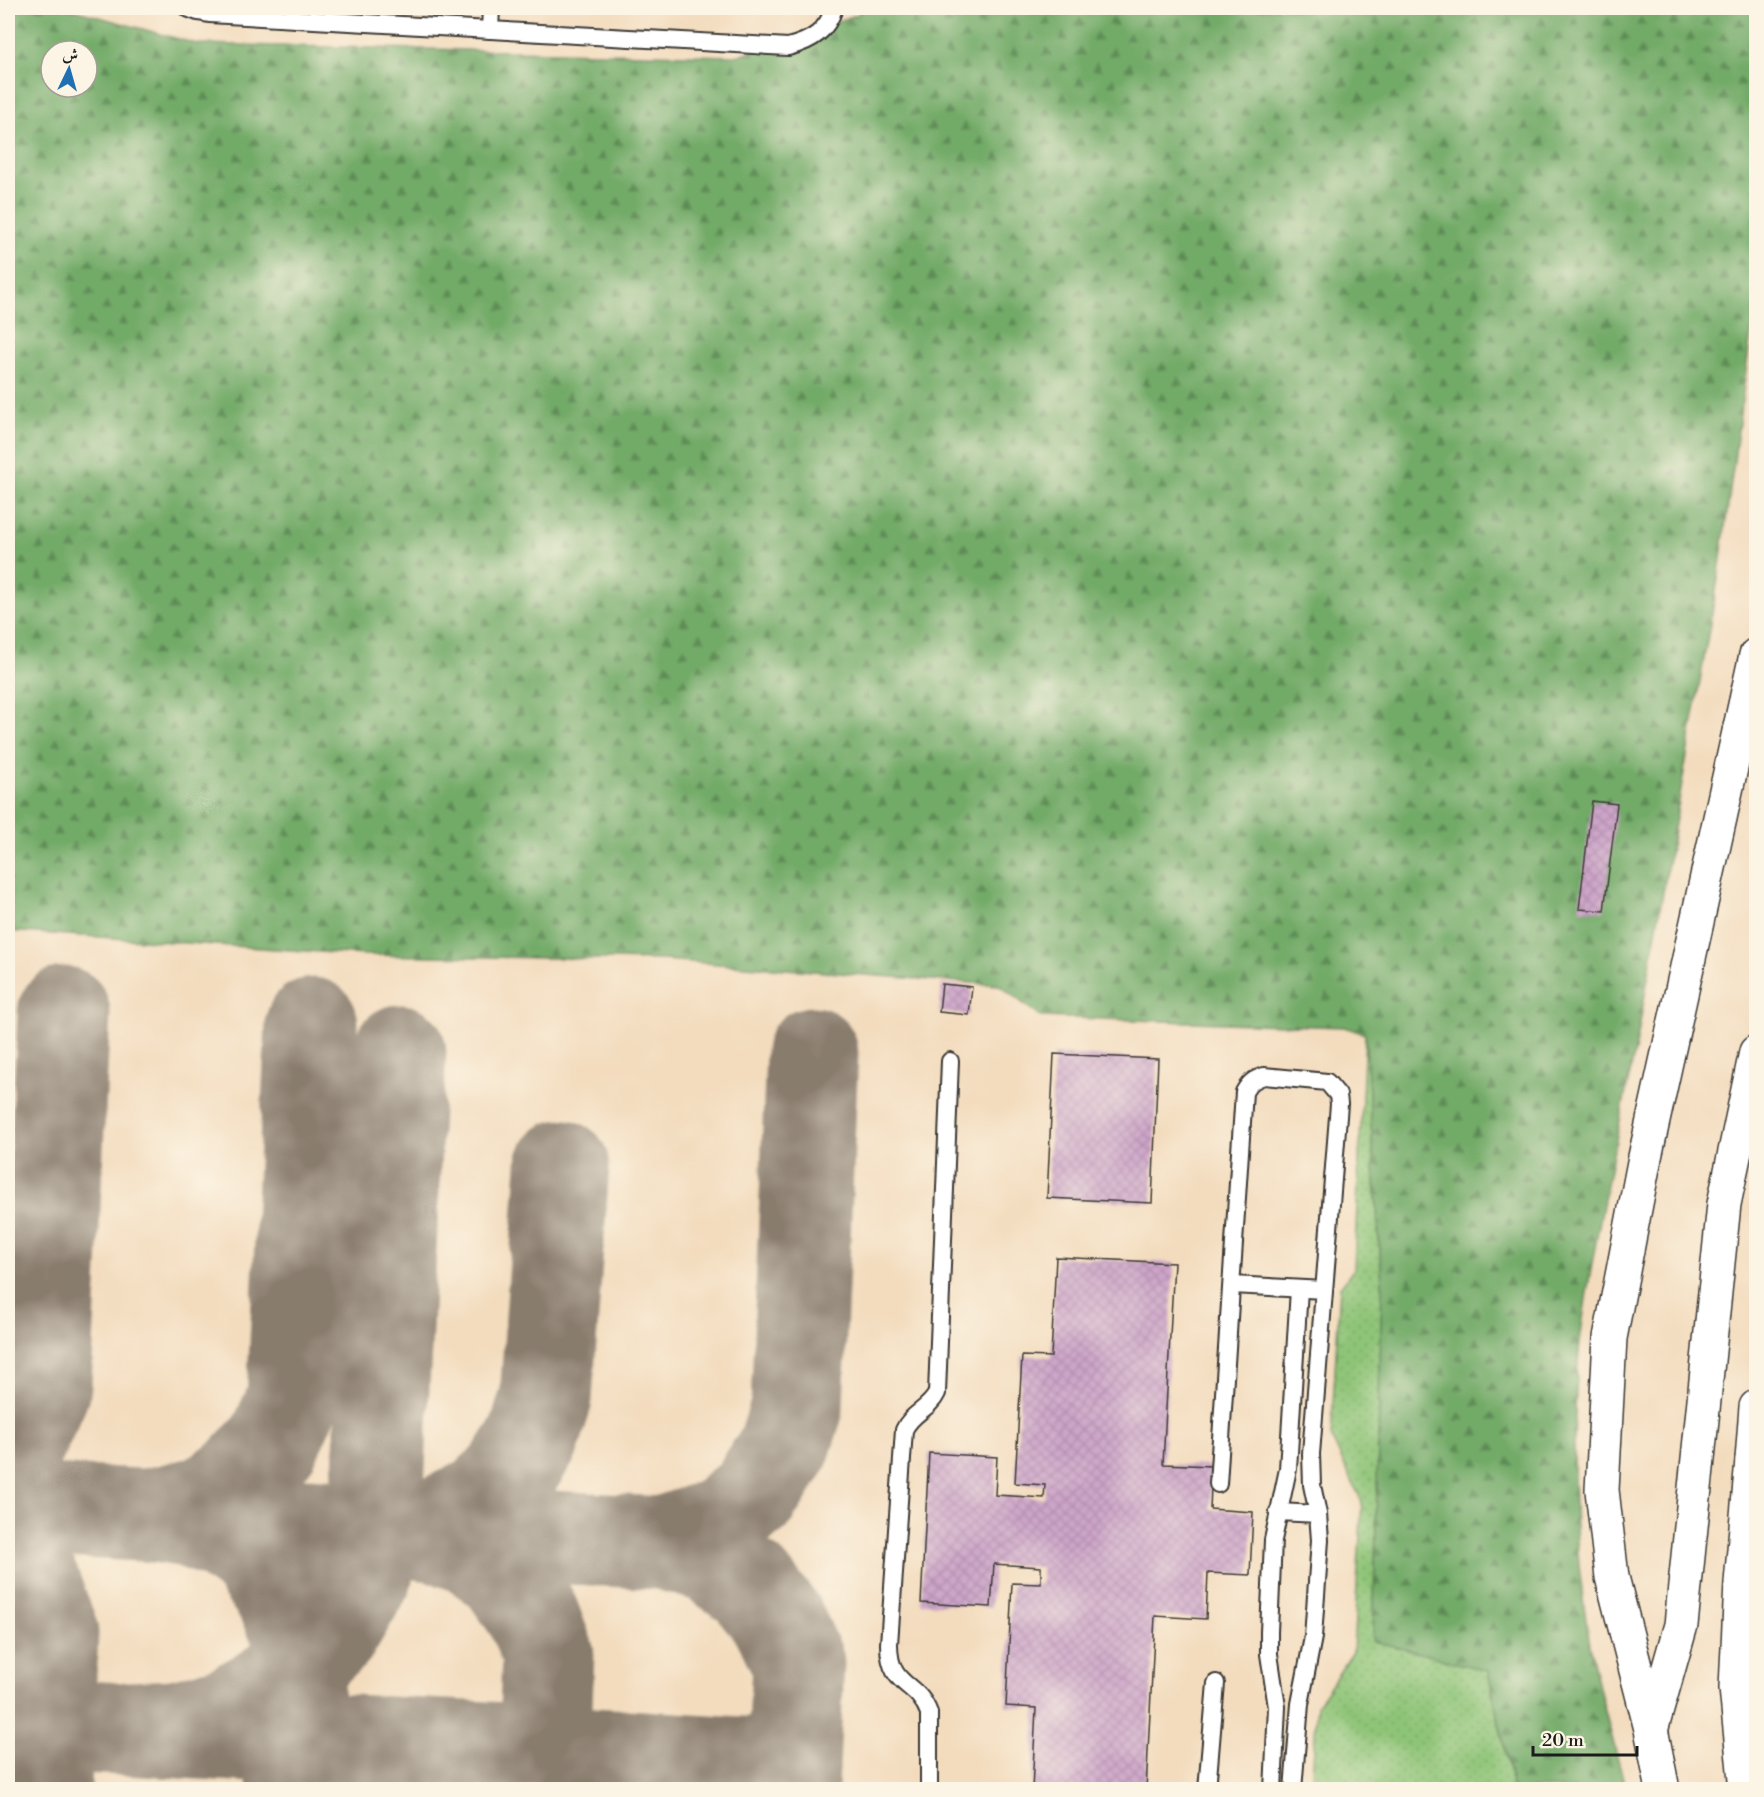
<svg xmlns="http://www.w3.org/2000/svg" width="1764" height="1797" font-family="'Libre Bodoni',Amiri,serif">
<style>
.grass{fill:url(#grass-dots);stroke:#55704a;stroke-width:1.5}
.forest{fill:url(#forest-firs);stroke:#476342;stroke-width:1.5;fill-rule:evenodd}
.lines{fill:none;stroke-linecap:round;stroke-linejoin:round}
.taxiway{stroke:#887c6d;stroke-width:93}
.building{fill:url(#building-cross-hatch)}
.service-casing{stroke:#3c3934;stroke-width:20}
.motorway-casing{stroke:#3c3934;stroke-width:36}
.service{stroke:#fff;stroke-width:16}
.motorway{stroke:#fff;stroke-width:33}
</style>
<defs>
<pattern id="grass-dots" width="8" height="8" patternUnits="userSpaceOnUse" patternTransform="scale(1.5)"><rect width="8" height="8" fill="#8ec477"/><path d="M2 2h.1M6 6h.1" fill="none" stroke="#7aa866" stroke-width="1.8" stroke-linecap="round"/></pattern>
<pattern id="forest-firs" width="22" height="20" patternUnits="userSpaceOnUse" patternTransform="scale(1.5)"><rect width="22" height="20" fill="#72aa68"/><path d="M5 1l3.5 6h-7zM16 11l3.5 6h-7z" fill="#5d8a55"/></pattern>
<pattern id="building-cross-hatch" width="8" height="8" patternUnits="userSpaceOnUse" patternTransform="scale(1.5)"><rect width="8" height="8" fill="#cda5c9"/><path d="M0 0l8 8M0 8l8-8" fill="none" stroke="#af8dac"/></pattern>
</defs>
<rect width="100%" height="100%" fill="#fcf5e5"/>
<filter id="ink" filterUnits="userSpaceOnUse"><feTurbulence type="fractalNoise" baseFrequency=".0167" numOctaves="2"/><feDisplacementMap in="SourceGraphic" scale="12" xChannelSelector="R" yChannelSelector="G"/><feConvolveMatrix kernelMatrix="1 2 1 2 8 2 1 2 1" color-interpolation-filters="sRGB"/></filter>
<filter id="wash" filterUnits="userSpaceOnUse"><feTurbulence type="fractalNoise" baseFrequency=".008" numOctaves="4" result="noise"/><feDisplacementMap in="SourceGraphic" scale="24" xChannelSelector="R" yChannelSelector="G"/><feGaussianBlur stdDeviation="1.35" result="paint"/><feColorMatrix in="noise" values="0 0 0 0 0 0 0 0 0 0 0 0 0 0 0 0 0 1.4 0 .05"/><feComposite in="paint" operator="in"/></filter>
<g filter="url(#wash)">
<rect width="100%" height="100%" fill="#f3dcbe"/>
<path class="grass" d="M1365,1034L1382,1282L1488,1671L1513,1789L1311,1790L1317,1705L1353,1652L1362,1502L1331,1437L1340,1287L1354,1269Z"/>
<path class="forest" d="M8,8H67L197,44L736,56L859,14V8H1756V296L1719,573L1636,1046C1623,1103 1612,1159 1601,1215C1592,1264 1582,1314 1578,1363C1571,1451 1573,1540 1587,1626C1595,1682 1612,1735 1626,1789H1513L1488,1671L1373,1641L1382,1282L1365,1034L1344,1027L1041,1017L999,985L665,960L365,955L8,931ZM51,51H87V87H51Z"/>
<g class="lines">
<g class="taxiway">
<path d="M8,1452L22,1437L45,1386L64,1013"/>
<path d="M8,1508L662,1543L710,1557L751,1586L779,1622L798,1663L792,1790"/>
<path d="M662,1543L717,1524L754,1495L784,1448L797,1407L812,1053"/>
<path d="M8,1551L33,1582L52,1633L45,1788"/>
<path d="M8,1723L544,1751L793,1766L789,1790"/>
<path d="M130,1728L176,1726L228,1712L272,1688L333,1632L366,1576L376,1529L400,1051"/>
<path d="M293,1790L300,1636L279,1593L250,1554L221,1534L188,1521L148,1515L204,1502L241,1478L274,1442L293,1399L312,1024"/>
<path d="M543,1790L548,1655L532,1613L504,1573L472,1549L437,1536L404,1531L443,1521L483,1500L509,1477L534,1438L546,1398L563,1166"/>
</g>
</g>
<g id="blocks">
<g class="building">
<path d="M1592,801L1617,804L1604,911L1579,909Z"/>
<path d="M942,984L972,987L969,1015L939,1012Z"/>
<path d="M1054,1054L1158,1059L1152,1203L1047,1198Z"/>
<path d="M1056,1257L1174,1263L1163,1464L1212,1466L1210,1509L1253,1512L1250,1575L1208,1573L1206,1619L1155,1616L1146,1790H1032L1036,1708L1006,1706L1012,1583L1041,1584V1567L994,1564L991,1607L921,1603L929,1453L997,1457L995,1495L1044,1498L1045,1485L1015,1483L1022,1356L1051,1357Z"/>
</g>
</g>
</g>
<g filter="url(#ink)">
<use href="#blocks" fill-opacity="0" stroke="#3c3934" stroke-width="1.5"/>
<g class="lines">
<defs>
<g id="service">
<path d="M187,8L198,12L209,14L788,47C812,41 827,31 834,8"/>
<path d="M490,30L491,8"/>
<path d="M1232,1285L1324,1290"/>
<path d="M1218,1484L1244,1092C1249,1083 1254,1079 1264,1076L1327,1082L1338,1095L1339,1104L1311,1454L1312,1485L1318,1514L1320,1540L1313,1637L1300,1704L1293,1790"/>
<path d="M1278,1512L1318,1514"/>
<path d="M929,1790V1713C917,1680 889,1689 889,1644L904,1430C912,1412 929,1410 937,1393L950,1061"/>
<path d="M1207,1790L1216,1683"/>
<path d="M1273,1790L1277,1707L1269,1654V1632L1273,1540L1288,1469L1299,1289"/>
</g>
<g id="motorway">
<path d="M1753,1480L1752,1460L1756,1407"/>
<path d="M1652,1727L1681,1625L1724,1204L1756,1052"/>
<path d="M1663,1790L1651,1729L1612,1577L1602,1490L1610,1338L1645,1157L1756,655"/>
<path d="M1746,1790L1736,1688L1741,1583L1752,1460"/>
</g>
</defs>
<use href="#service" class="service-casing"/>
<use href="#motorway" class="motorway-casing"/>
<use href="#service" class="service"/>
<use href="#motorway" class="motorway"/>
</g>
</g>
<rect width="1764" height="1797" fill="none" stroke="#fcf5e5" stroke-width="30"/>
<g transform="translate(69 69) rotate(5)"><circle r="28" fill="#fcf5e5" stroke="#a29e95" stroke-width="1.5"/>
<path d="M0-4.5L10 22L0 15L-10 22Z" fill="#1f6fb2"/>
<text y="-9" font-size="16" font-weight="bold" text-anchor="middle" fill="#1c1c1c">ش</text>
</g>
<path d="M1533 1746v9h104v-9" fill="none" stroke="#1c1c1c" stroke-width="3"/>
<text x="1542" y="1746" font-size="18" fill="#1c1c1c" stroke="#fcf5e5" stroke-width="4.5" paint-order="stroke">20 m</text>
</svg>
